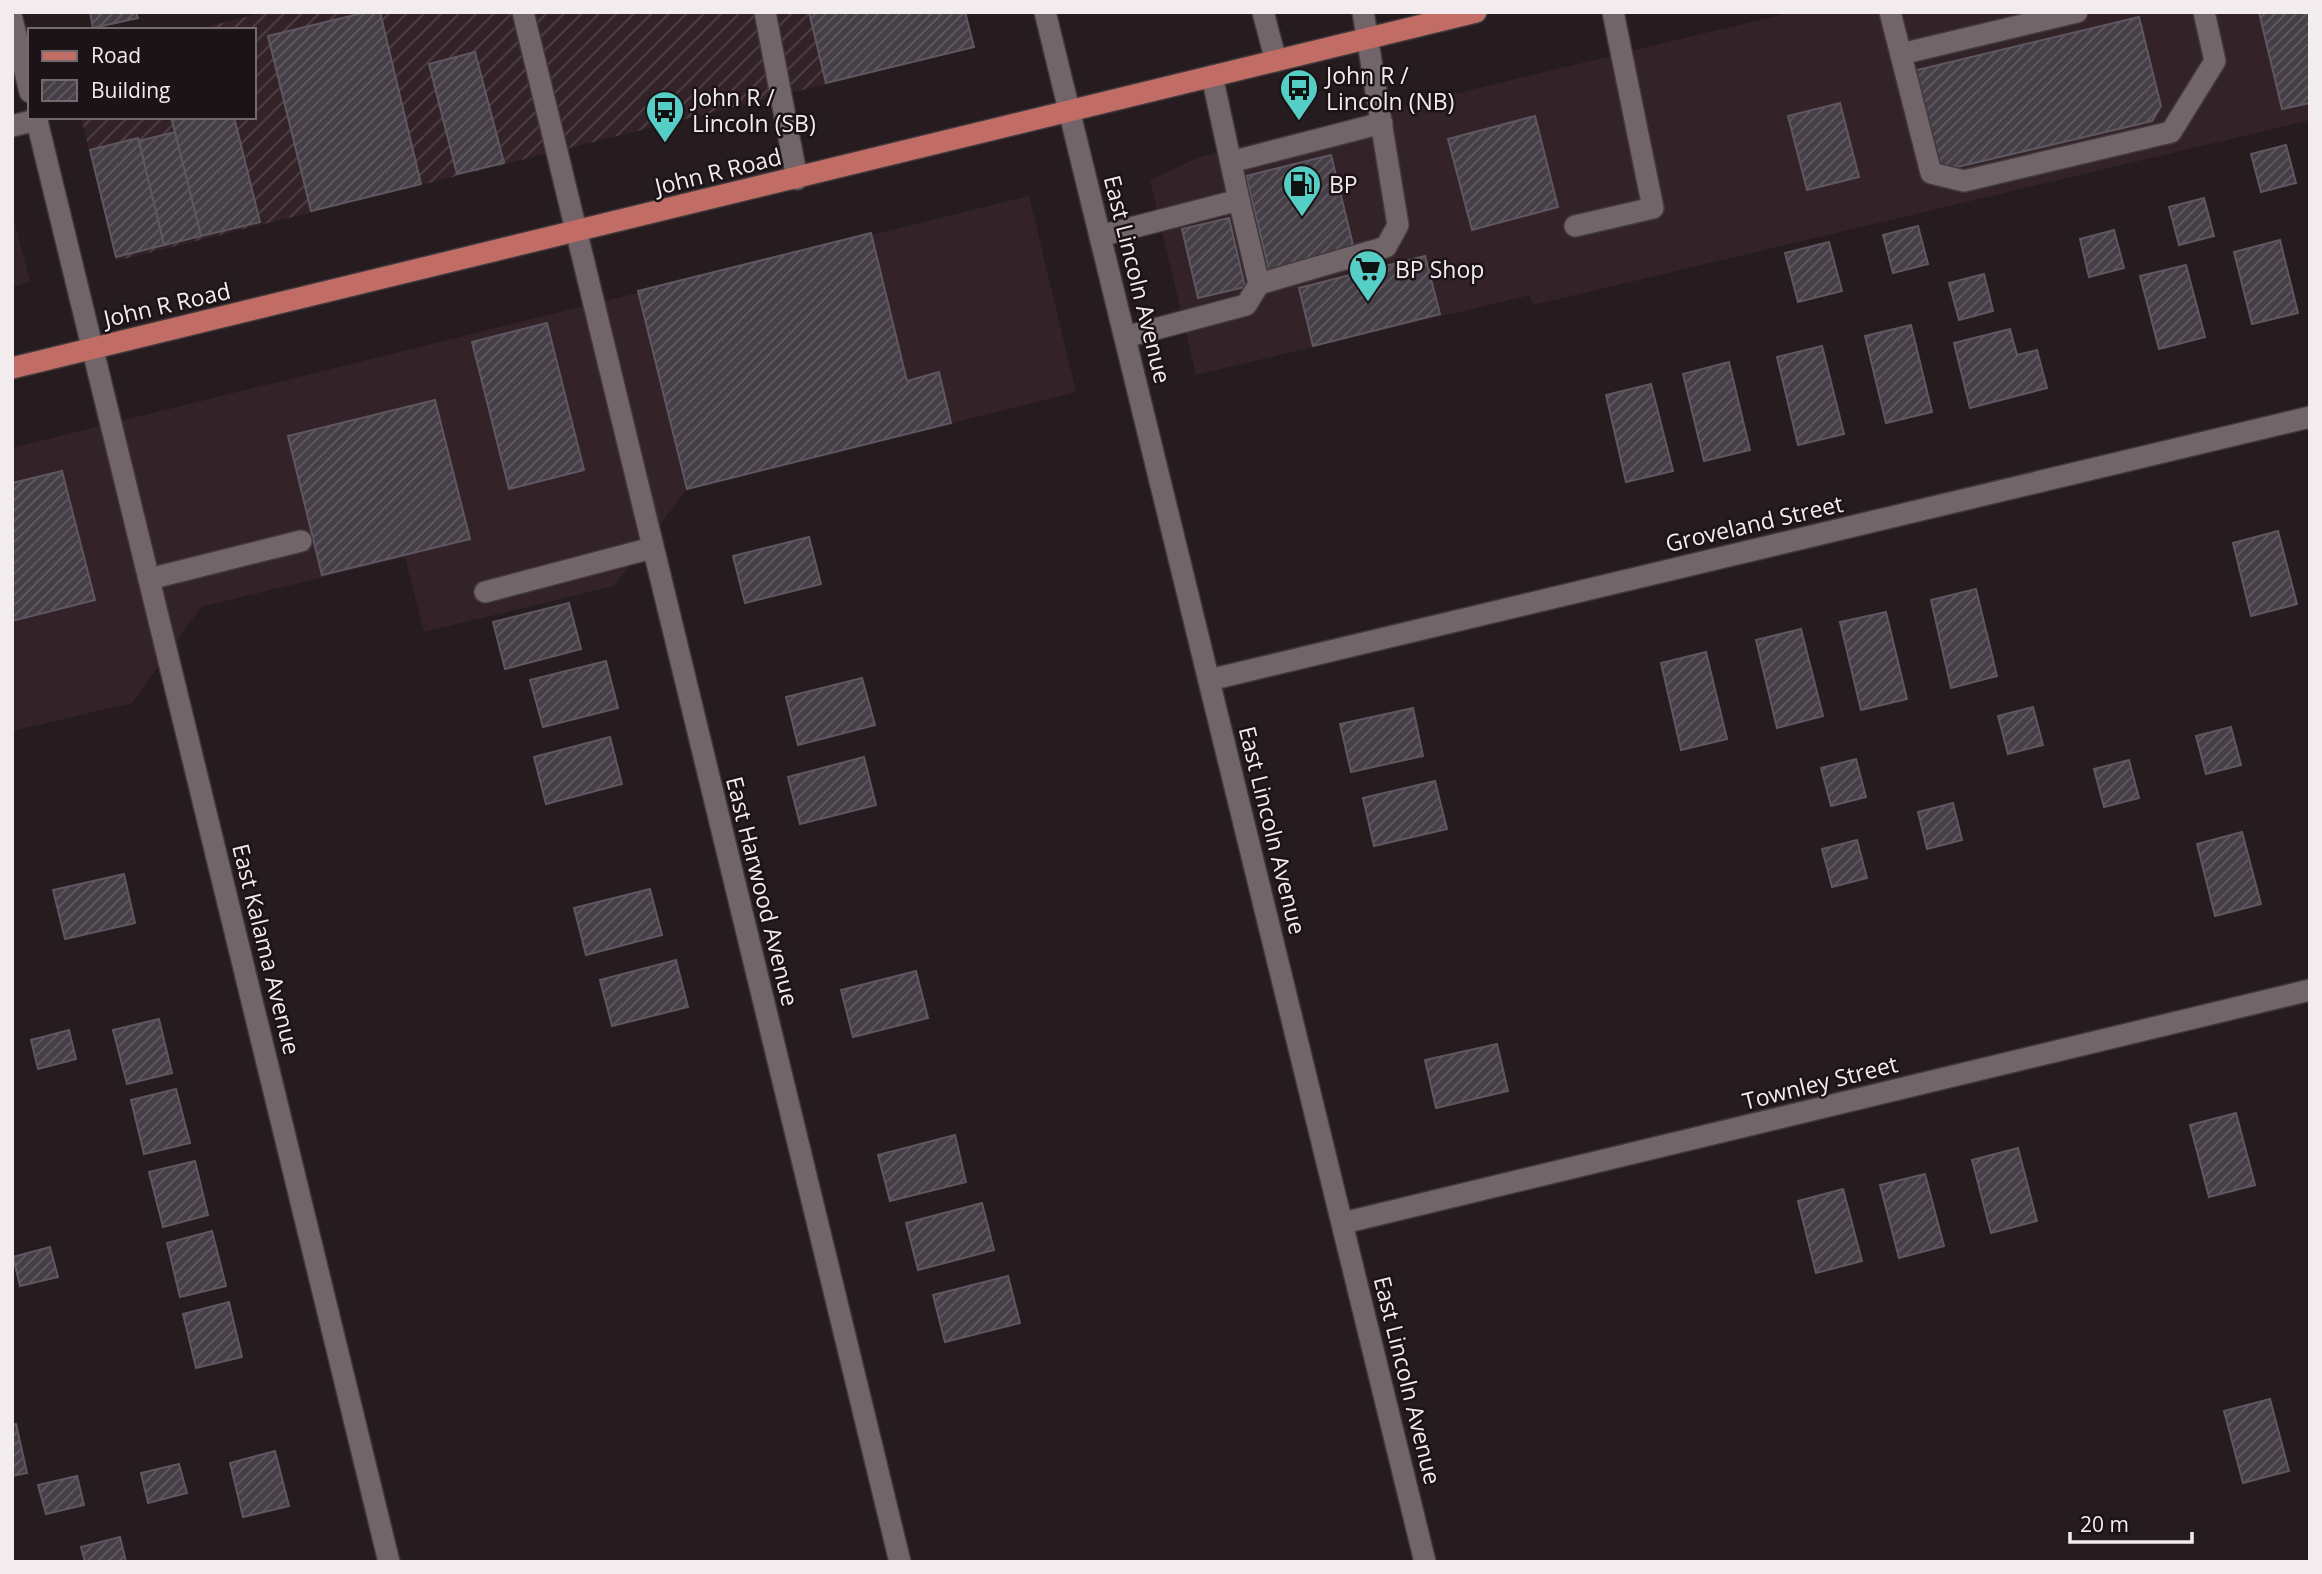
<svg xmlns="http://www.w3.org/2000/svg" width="2322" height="1574" font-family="'Open Sans',sans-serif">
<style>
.built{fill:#332329}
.industrial{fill:url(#industrial-furrows)}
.building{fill:url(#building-hatch);stroke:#5e575f;stroke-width:2}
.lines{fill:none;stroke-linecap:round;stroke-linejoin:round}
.minor-casing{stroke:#41393c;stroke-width:24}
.major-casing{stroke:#41393c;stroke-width:24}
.minor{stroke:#716569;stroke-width:21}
.major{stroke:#c16d66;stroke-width:21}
.labels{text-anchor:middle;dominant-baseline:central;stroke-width:5;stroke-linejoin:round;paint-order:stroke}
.poi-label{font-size:23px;fill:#f3ecef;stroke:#1c1317;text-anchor:start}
.street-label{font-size:23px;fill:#f3ecef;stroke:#1c1317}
</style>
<defs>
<pattern id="industrial-furrows" width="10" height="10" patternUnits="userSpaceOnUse" patternTransform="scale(1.75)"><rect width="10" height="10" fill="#332329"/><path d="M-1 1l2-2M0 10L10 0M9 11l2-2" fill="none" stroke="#514348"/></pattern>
<pattern id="building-hatch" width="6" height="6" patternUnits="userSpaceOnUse" patternTransform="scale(1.75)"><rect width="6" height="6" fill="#453e46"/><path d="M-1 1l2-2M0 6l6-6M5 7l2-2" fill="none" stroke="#605a61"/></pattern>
</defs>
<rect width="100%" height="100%" fill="#261c20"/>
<g class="built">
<path d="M1792,12H2310V120L1533,305L1530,295L1196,375L1150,180L1200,157L1252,143Z"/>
<path d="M1029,196L1076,392L687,489L614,586L424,632L405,557L201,607L132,703L12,731V448Z"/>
<path d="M12,212L30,282L12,287Z"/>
</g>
<path class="industrial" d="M265,12H965L974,47L116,261L81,117H254V30H194Z"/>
<g class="building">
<path d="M90,12H136L138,18L93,28Z"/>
<path d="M367,12H380L421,184L311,211L268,36Z"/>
<path d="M809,12H965L974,47L826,83Z"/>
<path d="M2259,12H2310V103L2282,109Z"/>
<path d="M2139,17L2161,106L2152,121L1949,169L1934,160L1913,71Z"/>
<path d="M475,52L504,163L457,174L429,64Z"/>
<path d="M1840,103L1859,177L1807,190L1788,116Z"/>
<path d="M1535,116L1558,207L1472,230L1448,139Z"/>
<path d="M171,117H234L260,222L201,236Z"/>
<path d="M175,132L201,236L164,245L139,141Z"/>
<path d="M138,138L164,245L116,257L90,150Z"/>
<path d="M2286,145L2296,183L2261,192L2251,154Z"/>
<path d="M1331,155L1355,253L1270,274L1246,176Z"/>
<path d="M2204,198L2214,236L2179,245L2169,207Z"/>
<path d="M1229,218L1245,287L1198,298L1182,229Z"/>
<path d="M1918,226L1928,264L1893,273L1883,235Z"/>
<path d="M2114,230L2124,268L2089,277L2080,239Z"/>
<path d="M871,233L907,381L939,372L951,423L687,489L638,291Z"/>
<path d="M2280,240L2298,313L2252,324L2234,252Z"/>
<path d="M1829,242L1842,291L1798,302L1785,253Z"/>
<path d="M1425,256L1440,314L1313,346L1299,288Z"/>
<path d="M2186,265L2205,337L2159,349L2140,276Z"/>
<path d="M1984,274L1993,311L1959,320L1949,283Z"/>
<path d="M547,323L584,470L509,489L472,342Z"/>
<path d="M1911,325L1932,412L1886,423L1865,336Z"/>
<path d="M2010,329L2017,355L2037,350L2047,388L1970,408L1954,343Z"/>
<path d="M1822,346L1844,434L1798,445L1777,357Z"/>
<path d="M1729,362L1750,450L1704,461L1683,374Z"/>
<path d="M1651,384L1673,471L1626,482L1606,395Z"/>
<path d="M435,400L470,539L322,575L288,436Z"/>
<path d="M62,471L95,600L12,621V483Z"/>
<path d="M2278,531L2297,604L2251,616L2233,543Z"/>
<path d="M809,537L821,584L745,603L733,556Z"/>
<path d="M1976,589L1997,676L1951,688L1931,600Z"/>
<path d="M569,603L581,649L505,669L493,622Z"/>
<path d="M1886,612L1907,699L1861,710L1840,622Z"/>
<path d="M1801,629L1823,716L1777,728L1756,640Z"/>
<path d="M1706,652L1727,739L1681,750L1661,663Z"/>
<path d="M606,661L618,708L543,727L530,680Z"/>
<path d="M862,678L875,725L798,745L786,697Z"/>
<path d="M2033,707L2043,745L2008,754L1998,716Z"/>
<path d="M1413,708L1423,756L1351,772L1340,724Z"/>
<path d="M2231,727L2241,765L2206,774L2196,736Z"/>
<path d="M610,737L622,784L546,804L534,757Z"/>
<path d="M864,757L876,805L800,824L788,777Z"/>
<path d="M1856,759L1866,797L1831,806L1821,768Z"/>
<path d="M2129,760L2139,798L2104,807L2094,769Z"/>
<path d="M1435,781L1447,829L1374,846L1363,798Z"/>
<path d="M1953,803L1962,840L1927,849L1918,812Z"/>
<path d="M2242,832L2261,904L2215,916L2197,844Z"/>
<path d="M1857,840L1867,878L1832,887L1822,849Z"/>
<path d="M124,874L135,923L65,939L53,890Z"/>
<path d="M650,889L662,935L586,955L574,908Z"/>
<path d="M676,960L688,1007L612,1026L600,980Z"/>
<path d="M916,971L928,1018L853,1037L841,990Z"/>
<path d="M159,1019L172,1073L127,1084L113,1030Z"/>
<path d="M69,1030L76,1059L38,1069L31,1040Z"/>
<path d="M1497,1044L1508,1091L1436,1108L1425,1060Z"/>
<path d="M176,1089L190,1143L144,1154L131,1100Z"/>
<path d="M2236,1113L2255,1185L2209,1197L2190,1125Z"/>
<path d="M955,1135L966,1182L890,1201L878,1155Z"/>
<path d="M2018,1148L2037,1221L1991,1233L1972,1160Z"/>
<path d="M195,1161L208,1215L163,1227L149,1172Z"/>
<path d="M1925,1174L1944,1246L1899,1258L1880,1185Z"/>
<path d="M1843,1189L1862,1261L1816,1273L1798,1201Z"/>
<path d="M982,1203L994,1250L918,1270L906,1223Z"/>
<path d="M212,1231L226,1286L180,1297L167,1243Z"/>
<path d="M50,1247L58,1277L20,1286L13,1257Z"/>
<path d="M1008,1276L1020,1323L945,1342L933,1295Z"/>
<path d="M229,1302L242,1357L196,1368L183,1314Z"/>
<path d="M2270,1399L2289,1471L2243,1483L2224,1411Z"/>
<path d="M16,1424L27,1473L12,1476V1425Z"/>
<path d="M275,1451L289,1506L243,1517L230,1463Z"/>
<path d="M179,1464L187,1493L148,1503L141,1473Z"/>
<path d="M77,1476L84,1505L46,1514L38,1485Z"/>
<path d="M120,1537L126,1562H85L81,1547Z"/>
</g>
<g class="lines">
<defs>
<g id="minor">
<path d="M523,12L900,1562"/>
<path d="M765,12L797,179"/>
<path d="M1045,12L1425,1562"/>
<path d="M1263,12L1276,61"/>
<path d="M1890,12L1931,173L1964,181L2171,132L2215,61L2204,12"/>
<path d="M12,19L30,92"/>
<path d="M1901,54L2077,12"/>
<path d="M36,117L389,1562"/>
<path d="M12,126L36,120"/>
<path d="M1231,162L1382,123"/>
<path d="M1575,226L1653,208L1613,12"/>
<path d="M1100,236L1239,200L1212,76"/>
<path d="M1259,284L1386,247L1398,225L1363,12"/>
<path d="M1125,337L1246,305L1259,284L1239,200"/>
<path d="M149,579L301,541"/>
<path d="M485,592L652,548"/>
<path d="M1209,680L2310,417"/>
<path d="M1343,1223L2310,990"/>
</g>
<path id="major" d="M12,368L1476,12"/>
</defs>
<use href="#minor" class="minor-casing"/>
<use href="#major" class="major-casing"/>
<use href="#minor" class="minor"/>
<use href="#major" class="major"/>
</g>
<defs>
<symbol id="bus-pin" viewBox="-11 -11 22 30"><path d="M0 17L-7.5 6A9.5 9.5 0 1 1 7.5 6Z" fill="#55cec5" stroke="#1c1317"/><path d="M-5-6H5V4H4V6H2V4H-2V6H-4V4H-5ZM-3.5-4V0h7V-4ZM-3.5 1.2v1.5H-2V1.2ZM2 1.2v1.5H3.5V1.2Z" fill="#111"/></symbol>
<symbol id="fuel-pin" viewBox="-11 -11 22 30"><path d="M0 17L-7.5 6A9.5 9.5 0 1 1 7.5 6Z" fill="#55cec5" stroke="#1c1317"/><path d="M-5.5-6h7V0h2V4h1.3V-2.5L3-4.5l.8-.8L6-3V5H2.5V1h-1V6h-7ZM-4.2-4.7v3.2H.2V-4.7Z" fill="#111"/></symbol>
<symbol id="supermarket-pin" viewBox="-11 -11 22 30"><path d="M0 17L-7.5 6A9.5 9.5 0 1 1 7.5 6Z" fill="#55cec5" stroke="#1c1317"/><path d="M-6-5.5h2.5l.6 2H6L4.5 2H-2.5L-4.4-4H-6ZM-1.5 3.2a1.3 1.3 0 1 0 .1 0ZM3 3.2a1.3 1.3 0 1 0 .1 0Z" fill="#111"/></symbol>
</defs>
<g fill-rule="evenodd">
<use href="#bus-pin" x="1277" y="66" width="44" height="60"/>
<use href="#bus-pin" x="643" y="88" width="44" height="60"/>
<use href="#fuel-pin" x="1280" y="162" width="44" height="60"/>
<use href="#supermarket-pin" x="1346" y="247" width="44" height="60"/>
</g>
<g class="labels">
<g class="poi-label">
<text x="1326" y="75">John R /<tspan x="1326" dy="26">Lincoln (NB)</tspan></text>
<text x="692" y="97">John R /<tspan x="692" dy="26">Lincoln (SB)</tspan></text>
<text x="1329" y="184">BP</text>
<text x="1395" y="269">BP Shop</text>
</g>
<g class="street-label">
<text transform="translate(718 171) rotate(-14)">John R Road</text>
<text transform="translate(1138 279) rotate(76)">East Lincoln Avenue</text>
<text transform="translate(167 304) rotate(-13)">John R Road</text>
<text transform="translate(1754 523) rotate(-13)">Groveland Street</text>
<text transform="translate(1273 830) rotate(76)">East Lincoln Avenue</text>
<text transform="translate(763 891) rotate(76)">East Harwood Avenue</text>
<text transform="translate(267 949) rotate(76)">East Kalama Avenue</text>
<text transform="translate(1820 1082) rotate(-14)">Townley Street</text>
<text transform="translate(1408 1380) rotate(76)">East Lincoln Avenue</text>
</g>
</g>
<rect width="2322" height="1574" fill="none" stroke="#f3ecef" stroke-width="28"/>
<rect x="28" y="28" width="228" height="91" fill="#1c1317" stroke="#726a6d" stroke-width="2"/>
<rect x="42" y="51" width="35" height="10" fill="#c16d66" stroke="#726a6d" stroke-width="2"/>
<text x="91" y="63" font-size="21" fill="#f3ecef">Road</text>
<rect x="42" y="80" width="35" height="21" fill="url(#building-hatch)" stroke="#726a6d" stroke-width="2"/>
<text x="91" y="98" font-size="21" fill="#f3ecef">Building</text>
<path d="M2070 1532v10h122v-10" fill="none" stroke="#f3ecef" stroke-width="3.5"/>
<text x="2080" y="1532" font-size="21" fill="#f3ecef" stroke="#1c1317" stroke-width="5" paint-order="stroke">20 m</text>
</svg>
